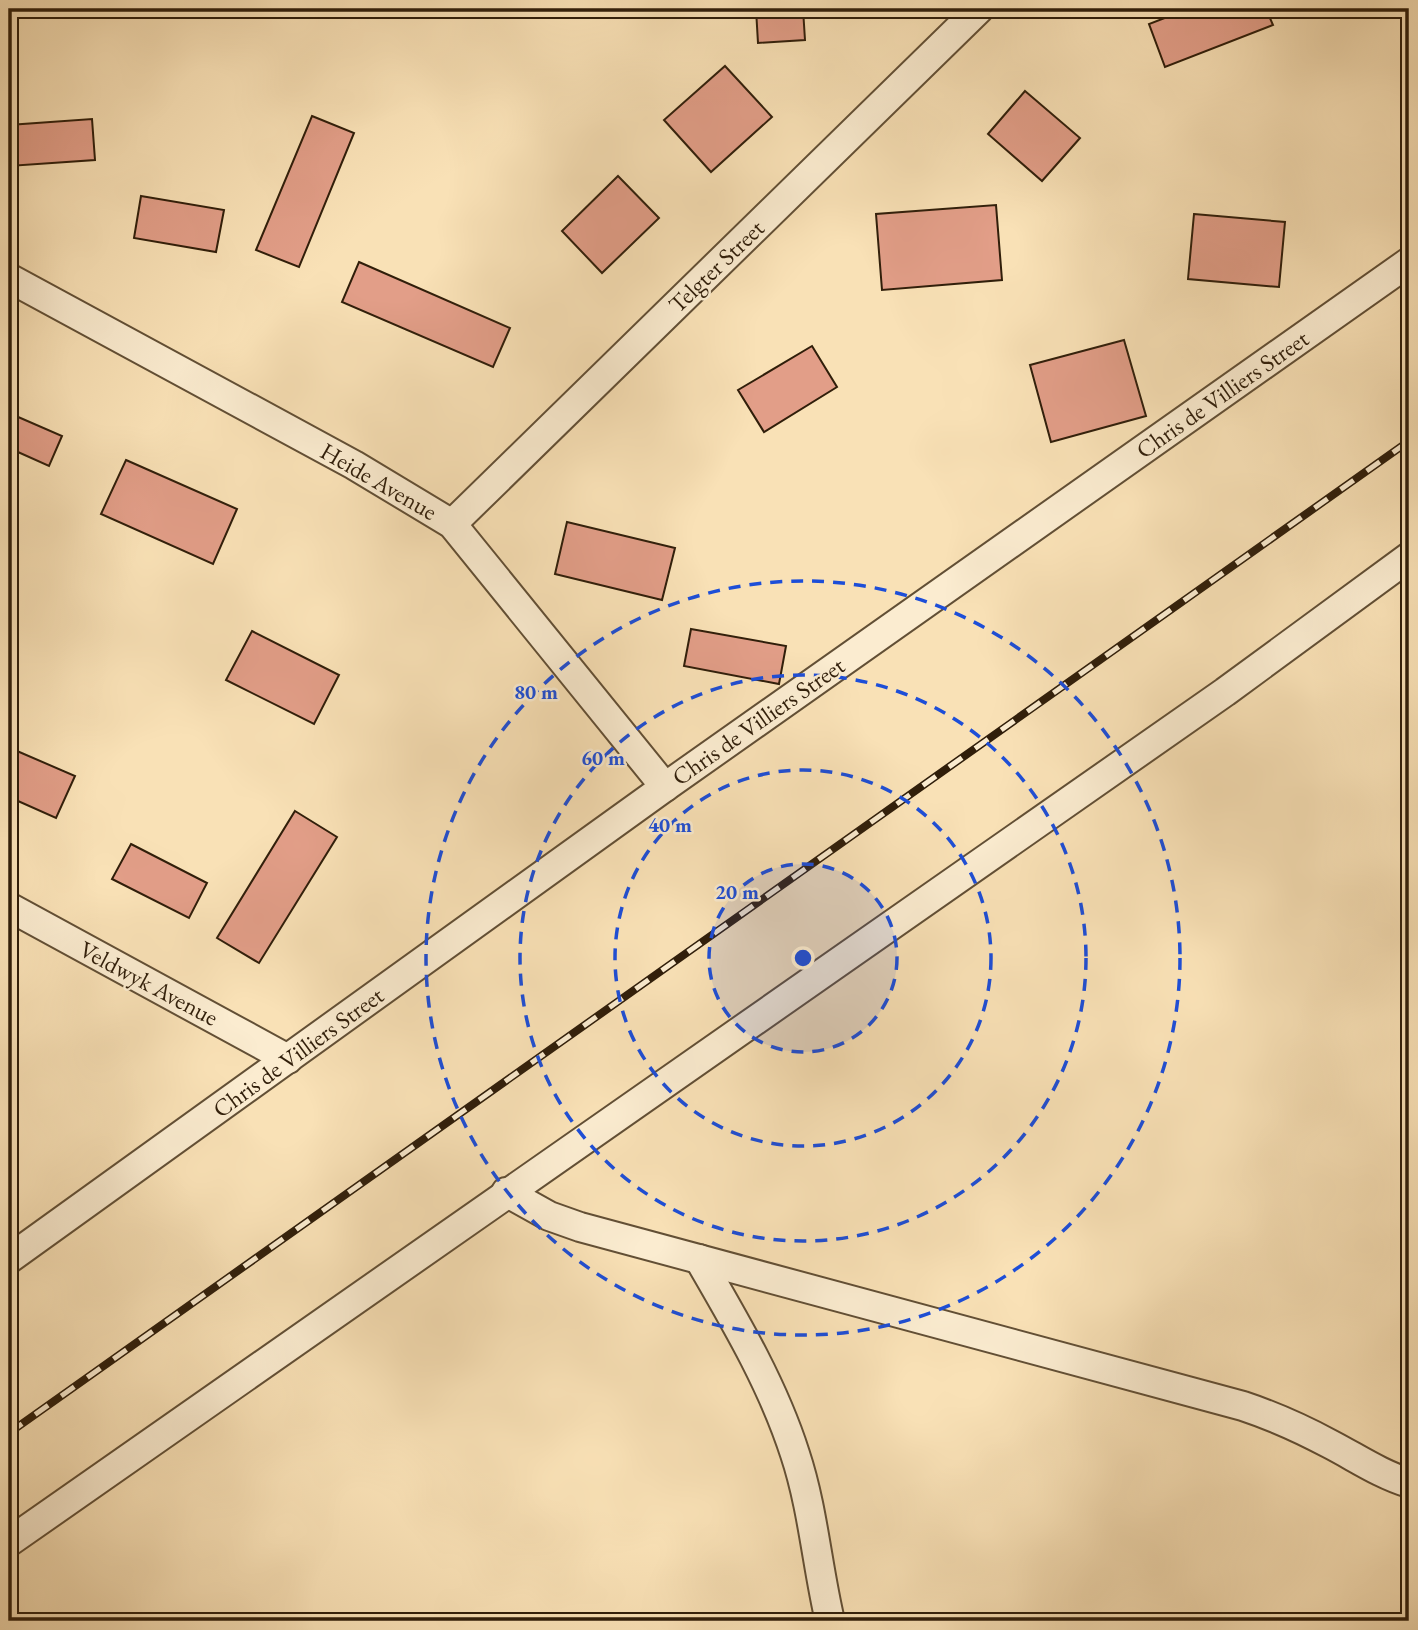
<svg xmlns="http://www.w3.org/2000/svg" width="1418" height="1630" font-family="'EB Garamond',serif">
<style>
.building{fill:#e29e88;stroke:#301e0a;stroke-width:2}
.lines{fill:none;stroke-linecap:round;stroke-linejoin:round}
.minor-casing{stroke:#624f35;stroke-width:32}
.minor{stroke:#fbecd0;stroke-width:28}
.rail-casing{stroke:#301e0a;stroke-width:8}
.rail{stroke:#fbecd0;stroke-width:5;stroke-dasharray:16;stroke-linecap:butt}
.ring{fill:none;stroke:#1d4ed8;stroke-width:3.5;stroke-dasharray:12 9}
.labels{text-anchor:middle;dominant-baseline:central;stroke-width:5;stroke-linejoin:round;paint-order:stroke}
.street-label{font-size:24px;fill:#301e0a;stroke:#fbecd0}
.centre{fill:#1d4ed8;stroke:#fbecd0;stroke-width:3.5}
.ring-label{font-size:21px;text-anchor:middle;font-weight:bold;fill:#1d4ed8;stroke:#fbecd0;stroke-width:5;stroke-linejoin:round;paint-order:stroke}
</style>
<rect width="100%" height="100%" fill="#f9e1b6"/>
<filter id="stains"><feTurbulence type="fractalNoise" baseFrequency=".00286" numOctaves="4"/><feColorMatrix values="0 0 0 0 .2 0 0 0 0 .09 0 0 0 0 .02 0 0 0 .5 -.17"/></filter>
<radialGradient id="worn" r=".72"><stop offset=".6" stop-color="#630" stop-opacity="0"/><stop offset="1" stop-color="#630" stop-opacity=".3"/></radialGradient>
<g class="building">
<path d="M756,9H803L805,40L758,43Z"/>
<path d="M1188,9H1266L1273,25L1165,67L1149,24Z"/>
<path d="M725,66L772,117L711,172L664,120Z"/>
<path d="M1025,91L1080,138L1042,181L988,134Z"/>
<path d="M312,116L354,133L299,267L256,250Z"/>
<path d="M92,119L95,160L9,166V125Z"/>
<path d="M618,176L659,218L602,273L562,231Z"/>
<path d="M141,196L224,210L216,252L134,238Z"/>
<path d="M996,205L1002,280L882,290L876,214Z"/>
<path d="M1194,214L1285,222L1279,287L1188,279Z"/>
<path d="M359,262L510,328L493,367L342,302Z"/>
<path d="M1124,340L1146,416L1051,442L1030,365Z"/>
<path d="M812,346L837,387L764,432L738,390Z"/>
<path d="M9,413L62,436L49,466L9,448Z"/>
<path d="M126,460L237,509L213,564L101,514Z"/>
<path d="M567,522L675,548L662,600L555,574Z"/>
<path d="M691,629L786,646L779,684L684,666Z"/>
<path d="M252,631L339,675L314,724L226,680Z"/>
<path d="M17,751L75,776L56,818L9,797V770Z"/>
<path d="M295,811L337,837L259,963L217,938Z"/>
<path d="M131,844L207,883L189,918L112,879Z"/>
</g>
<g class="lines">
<defs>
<g id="minor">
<path d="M9,278L354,465L452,524L665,787"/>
<path d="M452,524L979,9"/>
<path d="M9,907L288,1059"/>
<path d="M506,1192L549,1216L580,1227L1243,1406C1273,1416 1302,1429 1330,1444C1357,1458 1380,1474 1409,1483"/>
<path d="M9,1259L665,787L1409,262"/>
<path d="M699,1259C735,1321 773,1385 795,1454C813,1508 817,1566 830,1621"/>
<path d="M9,1542L1225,692L1409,557"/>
</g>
</defs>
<use href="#minor" class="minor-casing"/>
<use href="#minor" class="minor"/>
<defs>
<path id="rail" d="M9,1433L1409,441"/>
</defs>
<use href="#rail" class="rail-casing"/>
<use href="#rail" class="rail"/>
</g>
<circle cx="803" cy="958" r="94" fill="#1d4ed8" fill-opacity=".12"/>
<g class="ring">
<circle cx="803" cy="958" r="94"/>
<circle cx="803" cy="958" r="188"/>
<circle cx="803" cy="958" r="283"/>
<circle cx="803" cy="958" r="377"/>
</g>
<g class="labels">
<g class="street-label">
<text transform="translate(716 266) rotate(-44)">Telgter Street</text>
<text transform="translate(1222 394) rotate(-35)">Chris de Villiers Street</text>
<text transform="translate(379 481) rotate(30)">Heide Avenue</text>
<text transform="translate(758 721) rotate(-35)">Chris de Villiers Street</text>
<text transform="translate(149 983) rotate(28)">Veldwyk Avenue</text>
<text transform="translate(298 1052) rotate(-36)">Chris de Villiers Street</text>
</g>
</g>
<circle cx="803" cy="958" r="10" class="centre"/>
<g class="ring-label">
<text x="536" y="699">80 m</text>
<text x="603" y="765">60 m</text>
<text x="670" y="832">40 m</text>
<text x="737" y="899">20 m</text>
</g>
<rect width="1418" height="1630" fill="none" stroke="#f9e1b6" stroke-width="35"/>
<rect x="10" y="10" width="1397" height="1609" fill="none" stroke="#301e0a" stroke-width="3.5"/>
<rect x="18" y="18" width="1383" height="1595" fill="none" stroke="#301e0a" stroke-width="2"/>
<rect width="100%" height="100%" filter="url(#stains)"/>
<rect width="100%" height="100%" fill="url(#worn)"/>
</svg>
